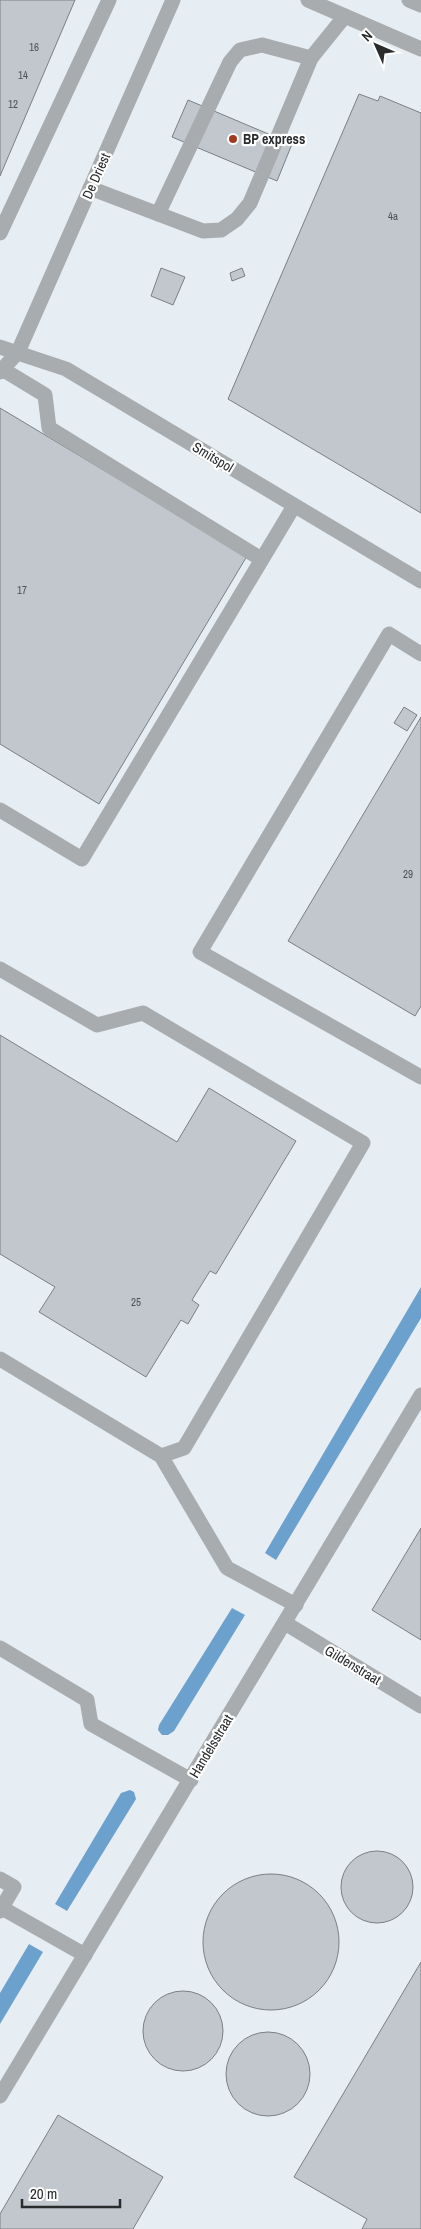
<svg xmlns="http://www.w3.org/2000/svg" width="421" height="2229" font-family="'Archivo Narrow',sans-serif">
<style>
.water{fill:#6da1cd}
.building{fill:#c1c7cd;stroke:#7a8085}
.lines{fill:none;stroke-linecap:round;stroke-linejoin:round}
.minor{stroke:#a9acae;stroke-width:15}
.poi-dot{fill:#a2391f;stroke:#fff;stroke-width:2}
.labels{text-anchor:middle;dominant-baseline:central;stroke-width:4.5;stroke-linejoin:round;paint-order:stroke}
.number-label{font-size:11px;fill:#4f5255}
.poi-label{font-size:14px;font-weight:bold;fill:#292b2d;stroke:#fff;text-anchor:start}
.street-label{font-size:14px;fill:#292b2d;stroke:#fff}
</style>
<rect width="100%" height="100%" fill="#e6edf3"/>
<g class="water">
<path d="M421,1287V1318L276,1560L265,1553Z"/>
<path d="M232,1608L245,1615L174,1731L168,1735H162L158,1730L159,1725Z"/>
<path d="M130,1790L134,1792L136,1799L67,1911L55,1904L121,1793Z"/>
<path d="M29,1944L43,1952L0,2024V1993Z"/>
</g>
<g class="building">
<path d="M0,0H75L0,176Z"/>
<path d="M359,94L378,101L380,96L421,113V513L228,399Z"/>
<path d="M188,100L292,144L277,181L172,137Z"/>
<path d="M161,268L185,277L173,305L151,296Z"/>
<path d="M242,268L245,276L232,281L230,273Z"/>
<path d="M0,408L247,556L99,804L0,744Z"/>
<path d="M404,707L417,715L407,731L394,723Z"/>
<path d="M421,717V1006L415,1016L288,941Z"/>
<path d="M0,1035L177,1142L209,1088L296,1141L216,1274L210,1271L192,1300L199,1305L188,1324L181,1320L146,1377L39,1312L55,1287L0,1254Z"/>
<path d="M421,1528V1640L372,1610Z"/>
<circle cx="377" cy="1887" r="36"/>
<circle cx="271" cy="1942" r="68"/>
<path d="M421,1962V2229H362L367,2219L294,2177Z"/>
<circle cx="183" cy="2031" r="40"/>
<circle cx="268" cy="2074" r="42"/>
<path d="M58,2115L163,2177L133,2229H0V2214Z"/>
</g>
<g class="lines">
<g class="minor">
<path d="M308,0L421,49"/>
<path d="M409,0L421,5"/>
<path d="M90,188L203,231L221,230L237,219L250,203L311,58L345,16"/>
<path d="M158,214L230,62L240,50L262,45L311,58"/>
<path d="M0,233L109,0"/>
<path d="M0,347L66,369L421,581"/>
<path d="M2,369L45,395L49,428L261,559"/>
<path d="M0,372L18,352L173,0"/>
<path d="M421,654L389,634L200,952L421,1077"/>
<path d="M0,810L82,859L294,506"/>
<path d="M0,969L97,1025L143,1013L363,1143L184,1448L161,1456"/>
<path d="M0,1359L161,1456L227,1568L296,1605"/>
<path d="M285,1623L421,1706"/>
<path d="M0,1648L87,1700L91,1724L191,1780"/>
<path d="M0,1879L14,1887L0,1911"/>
<path d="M2,1908L85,1955"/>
<path d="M0,2096L421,1395"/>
</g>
</g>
<circle class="poi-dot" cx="233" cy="139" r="5"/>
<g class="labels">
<g class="number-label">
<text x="34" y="47">16</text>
<text x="23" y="75">14</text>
<text x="13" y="104">12</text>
<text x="393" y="216">4a</text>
<text x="22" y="590">17</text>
<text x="408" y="874">29</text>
<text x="136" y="1302">25</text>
</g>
<g class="poi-label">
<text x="243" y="139">BP express</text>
</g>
<g class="street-label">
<text transform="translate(96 176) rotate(-66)">De Driest</text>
<text transform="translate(213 457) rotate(31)">Smitspol</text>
<text transform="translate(353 1665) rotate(31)">Gildenstraat</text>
<text transform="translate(211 1746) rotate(-59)">Handelsstraat</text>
</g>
</g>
<g transform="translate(376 45) rotate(315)" stroke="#ffffff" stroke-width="4" paint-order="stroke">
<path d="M0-4L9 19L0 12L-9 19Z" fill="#292b2d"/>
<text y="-8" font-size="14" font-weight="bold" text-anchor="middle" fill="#292b2d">N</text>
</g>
<path d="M22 2199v8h98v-8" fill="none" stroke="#292b2d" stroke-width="2.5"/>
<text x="30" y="2199" font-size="15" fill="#292b2d" stroke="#ffffff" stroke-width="4" paint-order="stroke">20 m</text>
</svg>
